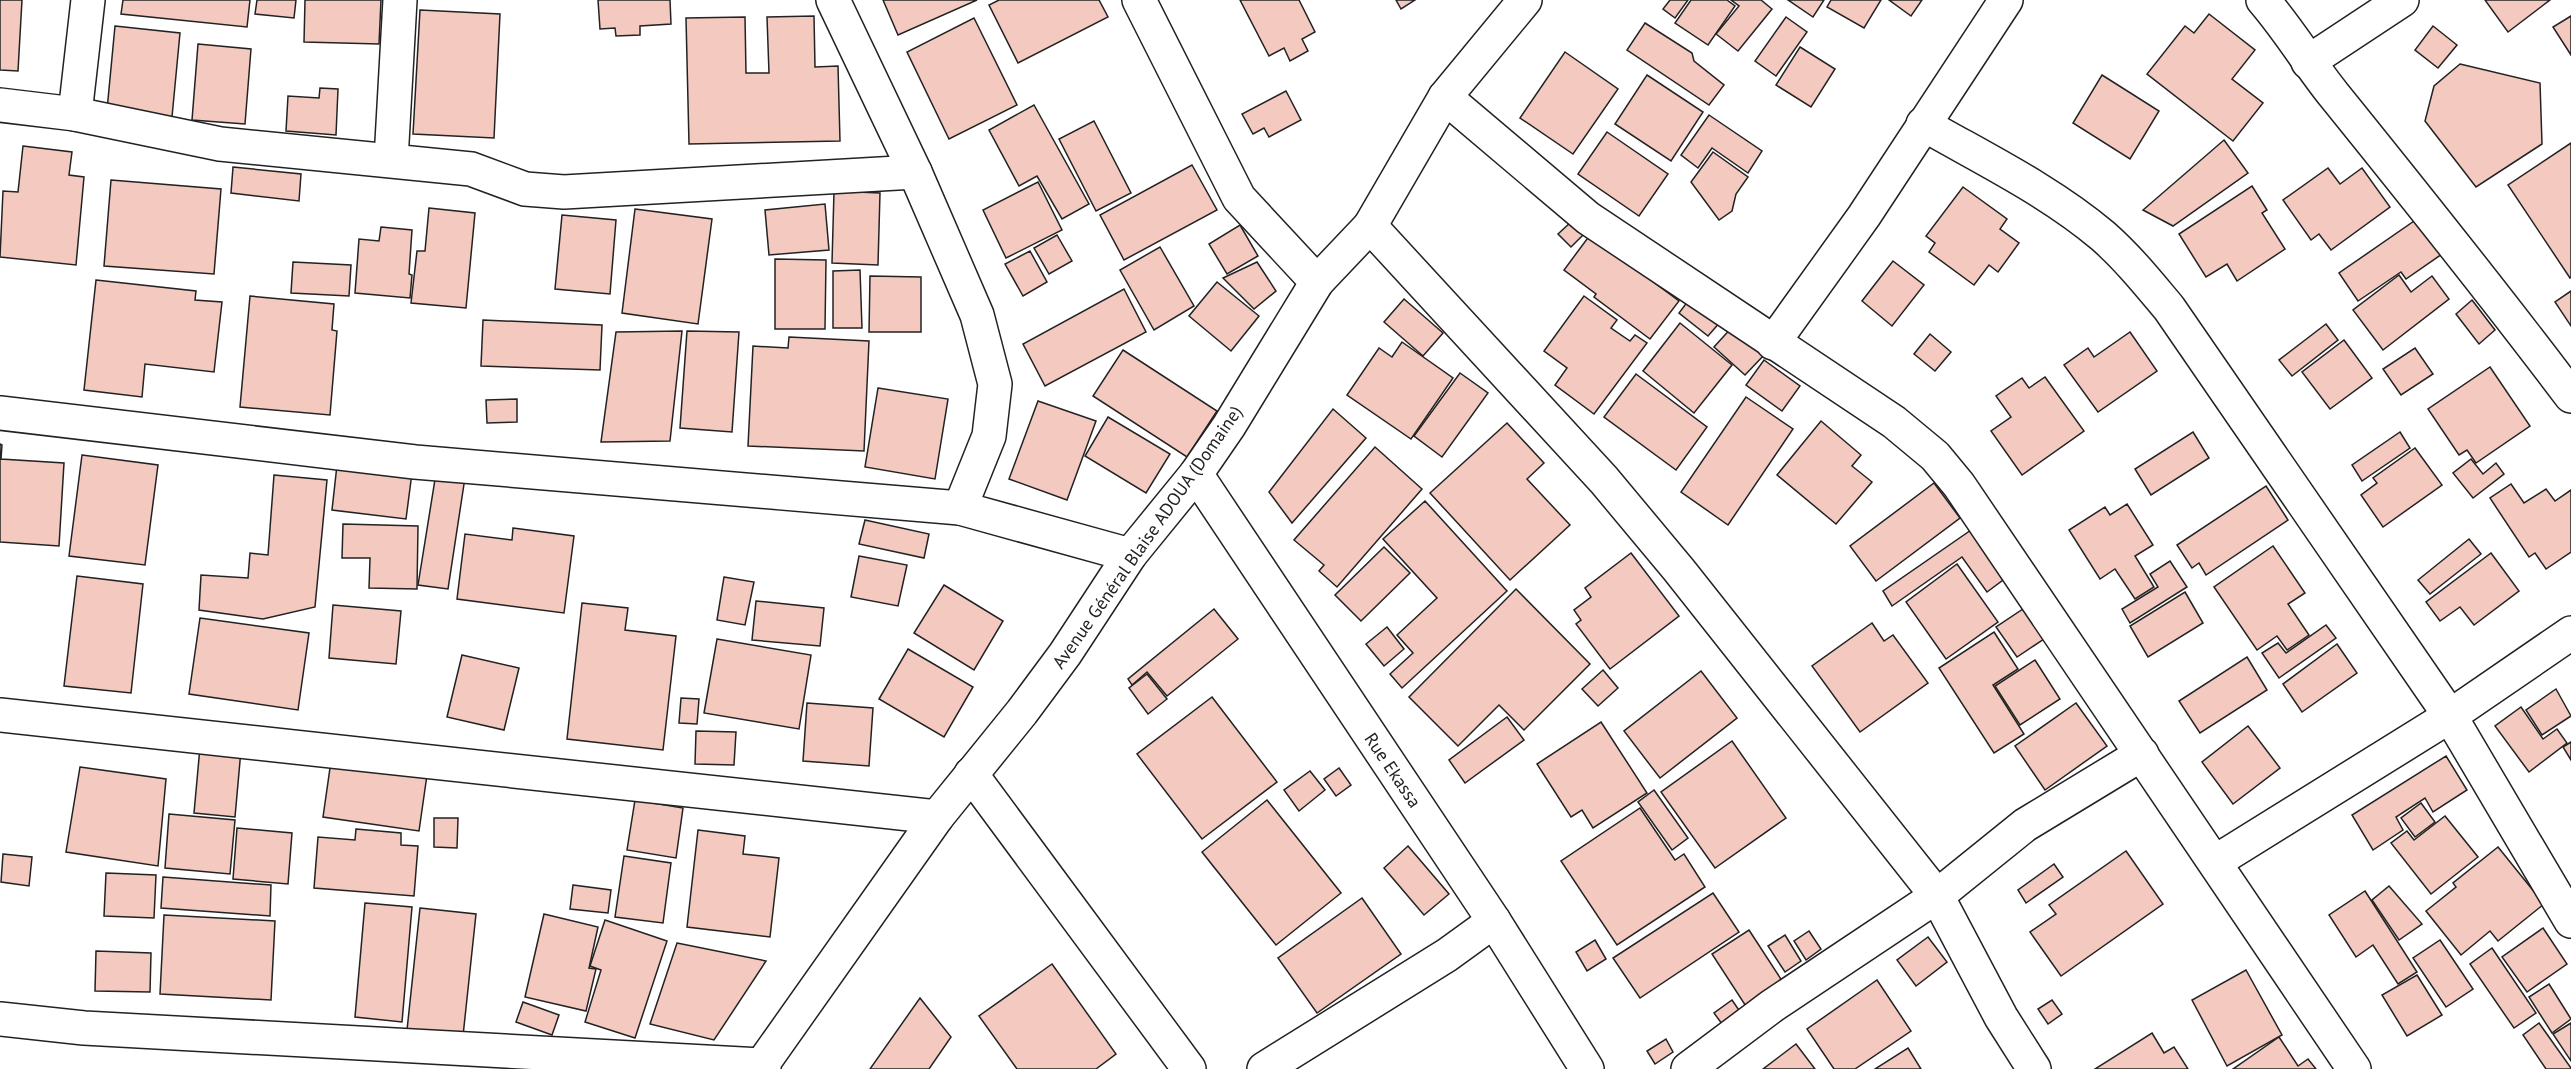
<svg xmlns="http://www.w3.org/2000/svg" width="2571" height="1069" font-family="'PT Sans',sans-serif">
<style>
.building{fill:#f3c9c0;stroke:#222;stroke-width:1.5}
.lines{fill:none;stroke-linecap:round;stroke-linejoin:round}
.minor-casing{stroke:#222;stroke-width:36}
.minor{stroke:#fff;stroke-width:33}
.labels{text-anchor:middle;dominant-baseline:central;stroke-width:4.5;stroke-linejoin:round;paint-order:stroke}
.street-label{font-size:18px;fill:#222;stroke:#fff}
</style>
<rect width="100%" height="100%" fill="#fff"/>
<g class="building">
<path d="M0,0H22L18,71L0,70Z"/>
<path d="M123,0H250L247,27L121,14Z"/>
<path d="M257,0H296L294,18L255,14Z"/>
<path d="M305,0H381L379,44L304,42Z"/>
<path d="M598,0H670L671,24L640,26V35L616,36L615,28L600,29Z"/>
<path d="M883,0H977L898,35Z"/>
<path d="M999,0H1099L1108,17L1018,63L989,5Z"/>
<path d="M1240,0H1299L1315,32L1302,39L1308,51L1290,61L1284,48L1269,56Z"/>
<path d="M1396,0H1415L1401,9Z"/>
<path d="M1670,0H1688L1675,18L1663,9Z"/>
<path d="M1691,0H1727L1735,6L1708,45L1675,23Z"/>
<path d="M1731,0H1761L1772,9L1738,51L1716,34L1739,6Z"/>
<path d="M1788,0H1824L1813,17Z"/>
<path d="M1831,0H1881L1864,28L1827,7Z"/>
<path d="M1889,0H1922L1911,16Z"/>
<path d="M2485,0H2550L2508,32Z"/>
<path d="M420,10L500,14L494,138L413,134Z"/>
<path d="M2209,14L2255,50L2232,79L2263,103L2233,141L2147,74L2185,26L2194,33Z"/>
<path d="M814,16L815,67L838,66L840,141L689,144L686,18L745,17L746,73H769L767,17Z"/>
<path d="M2571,16V55L2553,27Z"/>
<path d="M1786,17L1807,32L1776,76L1755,61Z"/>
<path d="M974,18L1017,105L949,139L907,52Z"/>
<path d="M1645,23L1692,53L1694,61L1724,85L1709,105L1627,50Z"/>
<path d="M115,26L180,33L172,117L107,110Z"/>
<path d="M2433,26L2457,45L2438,68L2415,50Z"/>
<path d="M198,44L251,49L245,124L192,120Z"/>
<path d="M1800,47L1835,69L1811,107L1776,85Z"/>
<path d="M1565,52L1618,89L1573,154L1520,118Z"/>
<path d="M2460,64L2540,83L2542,144L2476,187L2425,121L2434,86Z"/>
<path d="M1647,75L1703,112L1671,161L1615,124Z"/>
<path d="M2102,75L2159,111L2130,159L2073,123Z"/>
<path d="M320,88L338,89L336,135L286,131L288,96L319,98Z"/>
<path d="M1286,91L1301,120L1269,137L1264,128L1253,134L1242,114Z"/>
<path d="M1034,105L1089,204L1062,219L1037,176L1019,186L989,130Z"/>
<path d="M1709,115L1762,151L1748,173L1712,148L1698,168L1681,155Z"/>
<path d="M1094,121L1131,193L1096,211L1059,139Z"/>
<path d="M1607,132L1668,174L1639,216L1578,174Z"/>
<path d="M2224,140L2248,173L2173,226L2143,210Z"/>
<path d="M2571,143V277L2570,278L2508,185Z"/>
<path d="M23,146L72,152L69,175L84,177L76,265L0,257L3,191L18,192Z"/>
<path d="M1713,152L1748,177L1736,194L1732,211L1719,220L1691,182Z"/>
<path d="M1192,165L1217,210L1124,260L1100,215Z"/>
<path d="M233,167L301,174L299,201L231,193Z"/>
<path d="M2328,168L2340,184L2362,168L2390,207L2331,250L2319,234L2311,240L2283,200Z"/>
<path d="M111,180L221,189L214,274L104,266Z"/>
<path d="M1038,182L1062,230L1006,258L983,210Z"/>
<path d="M2252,186L2267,210L2262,213L2285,249L2237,281L2227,264L2206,277L2179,234Z"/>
<path d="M1963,187L2007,219L2000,229L2019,243L1998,272L1989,265L1974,285L1929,252L1935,243L1926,236Z"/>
<path d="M834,191L880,193L878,265L832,263Z"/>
<path d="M825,204L829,250L769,255L765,210Z"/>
<path d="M429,208L475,213L466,308L411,303L417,251H425Z"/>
<path d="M635,209L712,219L698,324L622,313Z"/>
<path d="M562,215L616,220L610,294L555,289Z"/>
<path d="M2417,219L2442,254L2406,279L2401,272L2358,301L2339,273Z"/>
<path d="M1571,222L1584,234L1571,247L1558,234Z"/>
<path d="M1240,225L1258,256L1227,274L1209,244Z"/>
<path d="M381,227L412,230L409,274L412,275L410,298L355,293L359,239L379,241Z"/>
<path d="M1057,235L1072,261L1049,274L1034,248Z"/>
<path d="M1590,235L1679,301L1650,339L1594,297L1596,294L1564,270Z"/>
<path d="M1160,247L1194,306L1154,330L1120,270Z"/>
<path d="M1030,251L1047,282L1023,296L1005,264Z"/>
<path d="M775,259L826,260L825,329H775Z"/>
<path d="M1893,261L1924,285L1892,326L1862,301Z"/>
<path d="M293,262L351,265L349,296L291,293Z"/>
<path d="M1257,262L1276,291L1254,309L1223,278Z"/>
<path d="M860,270L862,328H833V271Z"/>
<path d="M2399,275L2411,292L2432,276L2449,299L2383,350L2353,310Z"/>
<path d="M870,276L921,277V332H869Z"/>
<path d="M96,280L196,291L195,300L222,302L214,372L145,364L142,397L84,390Z"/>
<path d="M1217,282L1259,316L1231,351L1189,316Z"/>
<path d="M1124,289L1146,332L1045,386L1023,344Z"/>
<path d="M2571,291V326L2555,302Z"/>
<path d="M250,296L334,304L332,330L337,331L330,415L240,407Z"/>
<path d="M1584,296L1617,320L1611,328L1630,341L1635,335L1647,343L1594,414L1555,385L1567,368L1544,351Z"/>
<path d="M1691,297L1721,321L1708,336L1679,313Z"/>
<path d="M1404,299L1443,333L1423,356L1384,322Z"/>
<path d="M2472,300L2495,330L2479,344L2456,314Z"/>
<path d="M483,320L602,325L600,370L481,366Z"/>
<path d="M1680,323L1732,365L1694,413L1643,371Z"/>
<path d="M2326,324L2338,340L2292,376L2279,360Z"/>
<path d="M1734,325L1765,354L1745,375L1714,347Z"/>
<path d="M682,331L670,441L601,442L616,332Z"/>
<path d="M687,331L739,332L732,432L680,428Z"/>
<path d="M2130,332L2157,371L2098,412L2064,365L2088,348L2094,357Z"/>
<path d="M1930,334L1951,352L1935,371L1914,354Z"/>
<path d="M789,337L869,341L864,451L748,446L753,346L788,348Z"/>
<path d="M2344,340L2372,378L2330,409L2302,372Z"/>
<path d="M1402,342L1453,378L1411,439L1347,395L1379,348L1392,357Z"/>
<path d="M2415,348L2433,374L2401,395L2383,369Z"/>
<path d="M1123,350L1217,411L1187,457L1093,396Z"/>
<path d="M1764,360L1800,386L1782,411L1746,385Z"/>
<path d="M2490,367L2530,426L2476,463L2467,450L2459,455L2428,409Z"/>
<path d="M1460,373L1488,393L1442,457L1414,436Z"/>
<path d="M1636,374L1707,427L1676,470L1604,417Z"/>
<path d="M2045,377L2084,431L2022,475L1991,431L2011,417L1996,396L2022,378L2029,388Z"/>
<path d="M878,388L948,399L935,479L865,467Z"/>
<path d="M1746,397L1793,429L1728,525L1681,492Z"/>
<path d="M517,399V422L487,423L486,400Z"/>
<path d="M1038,401L1096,421L1067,500L1009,479Z"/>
<path d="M1333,409L1366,438L1292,523L1269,492Z"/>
<path d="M1108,417L1170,454L1146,493L1085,456Z"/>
<path d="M1821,421L1861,455L1852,466L1872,482L1836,524L1777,475Z"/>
<path d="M1507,423L1544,463L1527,479L1570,525L1510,580L1430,493Z"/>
<path d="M2193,432L2209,458L2151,495L2135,469Z"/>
<path d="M2400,432L2410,448L2362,481L2352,465Z"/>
<path d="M0,444L2,445L1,459L64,463L59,546L0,542Z"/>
<path d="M1375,447L1422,489L1337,587L1319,571L1324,565L1294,540Z"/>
<path d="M2415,448L2442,485L2383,527L2361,495L2377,483L2373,478Z"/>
<path d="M82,455L158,465L145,565L69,556Z"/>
<path d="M338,456L413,465L406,519L332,510Z"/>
<path d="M2471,459L2483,474L2496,463L2504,474L2473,498L2453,473Z"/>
<path d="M437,467L466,471L448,589L418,585Z"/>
<path d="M274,475L327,480L315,607L263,619L199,610L201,575L248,578L250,553L268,555Z"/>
<path d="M1934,483L1960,518L1876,581L1850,546Z"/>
<path d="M2511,484L2524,503L2546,489L2555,501L2571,490V552L2546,569L2535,553L2529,557L2490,498Z"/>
<path d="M2266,486L2288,520L2206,575L2199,563L2192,568L2177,545Z"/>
<path d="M1425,501L1507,591L1402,688L1390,674L1413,653L1397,635L1437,598L1383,539Z"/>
<path d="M2127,504L2153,545L2135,556L2154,587L2135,599L2115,569L2100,579L2069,530L2105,507L2110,515Z"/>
<path d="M865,520L929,534L924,558L859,544Z"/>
<path d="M343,524L418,526L417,589L369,588L370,558H342Z"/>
<path d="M513,528L574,536L564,613L457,599L465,534L512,540Z"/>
<path d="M1974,528L2007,577L1987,592L1962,557L1892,606L1883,591Z"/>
<path d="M2469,539L2481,554L2430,594L2418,580Z"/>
<path d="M2273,546L2305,593L2288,604L2309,635L2287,650L2277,636L2257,650L2214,587Z"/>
<path d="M1384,547L1410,573L1361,621L1335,595Z"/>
<path d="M1631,553L1679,616L1610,669L1576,624L1581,620L1574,610L1591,597L1585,588Z"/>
<path d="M2491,553L2519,591L2474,625L2460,607L2440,621L2426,602Z"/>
<path d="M859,556L907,565L898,606L851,597Z"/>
<path d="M2170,561L2187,587L2130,623L2122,609L2158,587L2150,574Z"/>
<path d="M1957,564L1998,622L1946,659L1906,602Z"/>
<path d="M77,576L143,584L131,693L64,686Z"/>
<path d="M724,577L754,582L745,625L717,620Z"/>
<path d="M944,585L1003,621L974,670L914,633Z"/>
<path d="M1516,589L1590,664L1524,730L1499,705L1458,746L1409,697Z"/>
<path d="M2185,592L2203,623L2148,657L2130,626Z"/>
<path d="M756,601L824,608L820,646L752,640Z"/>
<path d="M582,603L628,608L625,630L676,636L663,750L567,739Z"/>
<path d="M333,605L401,611L396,664L329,658Z"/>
<path d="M1214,609L1238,639L1167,696L1147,672L1132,685L1128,679Z"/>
<path d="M2023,609L2044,639L2017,657L1996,627Z"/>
<path d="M200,618L309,633L298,710L189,694Z"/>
<path d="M1872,623L1884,641L1893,635L1928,683L1860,732L1812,666Z"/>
<path d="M2326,625L2336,638L2279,678L2262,653L2278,643L2286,653Z"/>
<path d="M1387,627L1404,649L1384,666L1366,644Z"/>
<path d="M1994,632L2018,669L1993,685L2024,734L1994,753L1939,668Z"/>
<path d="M717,639L811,655L799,729L704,713Z"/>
<path d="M2337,644L2357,673L2302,712L2283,684Z"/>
<path d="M908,649L973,687L944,737L879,699Z"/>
<path d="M462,655L519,668L504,730L447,717Z"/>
<path d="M2247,657L2267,690L2200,733L2179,701Z"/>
<path d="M2035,660L2060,699L2020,725L1995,686Z"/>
<path d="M1603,670L1618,688L1598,706L1582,689Z"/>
<path d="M1701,671L1737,718L1660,778L1624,731Z"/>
<path d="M1147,674L1167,699L1148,714L1129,688Z"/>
<path d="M2556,689L2571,716L2542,735L2526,710Z"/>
<path d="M1212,697L1277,782L1202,839L1137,754Z"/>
<path d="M681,698L699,699L697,724L679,723Z"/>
<path d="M807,703L873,708L869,766L803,761Z"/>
<path d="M2076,703L2107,746L2045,790L2015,746Z"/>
<path d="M2521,707L2543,739L2557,729L2567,743L2529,772L2495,726Z"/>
<path d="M1507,717L1524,740L1465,783L1449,760Z"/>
<path d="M1601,722L1647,793L1593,828L1582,810L1571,817L1537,764Z"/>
<path d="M2248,726L2280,768L2233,804L2202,762Z"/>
<path d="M696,731L736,732L734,765L695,764Z"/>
<path d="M1732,741L1786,818L1715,868L1661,792Z"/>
<path d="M2571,742V760L2563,747Z"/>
<path d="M200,747L241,750L235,817L194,813Z"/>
<path d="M2446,756L2467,790L2433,812L2425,798L2396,817L2403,830L2373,850L2352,815Z"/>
<path d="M331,761L427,775L419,831L323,817Z"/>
<path d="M80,767L166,779L158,866L66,852Z"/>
<path d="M1339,768L1351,785L1336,796L1324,779Z"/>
<path d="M1310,771L1325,790L1299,811L1284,790Z"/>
<path d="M1654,790L1688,838L1672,850L1638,802Z"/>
<path d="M635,800L683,808L676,858L627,850Z"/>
<path d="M1267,800L1341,893L1276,945L1202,852Z"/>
<path d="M2421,803L2435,822L2415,837L2401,818Z"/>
<path d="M1640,808L1675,860L1684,854L1705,887L1617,945L1561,861Z"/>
<path d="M169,814L235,820L230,874L165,868Z"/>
<path d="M2445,816L2478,857L2431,894L2391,843L2407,831L2414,840Z"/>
<path d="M434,818H458L457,848L434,847Z"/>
<path d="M237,828L292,833L288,884L233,879Z"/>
<path d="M356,829L401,833V845L418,846L414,896L314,888L318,837L355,840Z"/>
<path d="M698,830L745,836L743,854L779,858L770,937L687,927Z"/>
<path d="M1408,846L1449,894L1424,915L1384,868Z"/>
<path d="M2498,847L2544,904L2498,941L2490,931L2461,955L2426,911L2456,887L2453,883Z"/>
<path d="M2126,851L2163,904L2061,976L2030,932L2056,914L2049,905Z"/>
<path d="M3,854L32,857L29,886L1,882Z"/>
<path d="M624,856L671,863L663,923L615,917Z"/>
<path d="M2054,864L2063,877L2026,903L2018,890Z"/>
<path d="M106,873L156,875L154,918L104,916Z"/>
<path d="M163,877L271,885L270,916L161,908Z"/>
<path d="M573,885L611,890L608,913L570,909Z"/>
<path d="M2389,886L2422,924L2399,940L2372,900Z"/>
<path d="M2365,891L2417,972L2398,984L2373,945L2356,957L2329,915Z"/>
<path d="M1713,893L1739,932L1640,998L1613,958Z"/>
<path d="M1362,898L1401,954L1317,1013L1278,958Z"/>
<path d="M365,903L412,907L402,1022L355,1017Z"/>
<path d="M420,908L476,914L463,1036L407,1030Z"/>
<path d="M544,914L598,927L589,968L596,969L586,1011L525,997Z"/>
<path d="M164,915L275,921L271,1000L160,994Z"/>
<path d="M605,920L667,941L635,1038L585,1022L601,970L590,966Z"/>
<path d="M2543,928L2567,964L2527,992L2502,957Z"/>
<path d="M1749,930L1788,990L1751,1014L1712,954Z"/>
<path d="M1809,931L1821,949L1806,960L1794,941Z"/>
<path d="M1785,935L1801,961L1785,972L1768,946Z"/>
<path d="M1928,937L1947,962L1916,986L1897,960Z"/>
<path d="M1595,940L1606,959L1587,971L1576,952Z"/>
<path d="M2440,940L2473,989L2446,1007L2413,958Z"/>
<path d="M677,943L766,961L714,1040L650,1024Z"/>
<path d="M2492,948L2536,1013L2514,1028L2470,964Z"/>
<path d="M96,951L151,953L150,992L95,991Z"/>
<path d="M1052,964L1116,1054L1096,1069H1017L979,1016Z"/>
<path d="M2246,970L2282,1035L2227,1066L2192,1000Z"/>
<path d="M2417,975L2442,1015L2407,1036L2382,995Z"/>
<path d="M1877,980L1911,1031L1855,1069H1834L1807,1029Z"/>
<path d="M2549,984L2571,1019L2552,1033L2529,997Z"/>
<path d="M920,998L951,1037L929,1069H870Z"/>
<path d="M1732,1000L1743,1016L1725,1028L1714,1013Z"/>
<path d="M2052,1000L2062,1014L2048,1024L2038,1009Z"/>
<path d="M523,1002L559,1015L552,1035L516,1022Z"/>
<path d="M2539,1023L2571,1068V1069H2546L2523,1035Z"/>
<path d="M2571,1023V1061L2553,1034Z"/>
<path d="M2152,1033L2164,1053L2174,1047L2188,1069H2095Z"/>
<path d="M2279,1037L2298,1066L2308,1059L2316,1069H2233Z"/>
<path d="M1666,1039L1673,1052L1655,1064L1647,1051Z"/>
<path d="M1796,1044L1815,1069H1763Z"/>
<path d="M1908,1048L1921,1069H1875Z"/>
</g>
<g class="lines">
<defs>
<g id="minor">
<path d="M833,0L915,172L977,315L995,384L989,436L960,508L1130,555"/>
<path d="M1139,0L1239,198L1317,282"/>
<path d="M2263,0C2289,30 2309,64 2334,95C2414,194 2494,294 2571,396"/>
<path d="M2308,62L2402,0"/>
<path d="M1445,97L1588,218L1894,422L1935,456L1959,485L2354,1069"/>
<path d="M0,105L75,114L220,144L471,169L525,189L564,192L915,172"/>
<path d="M75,114L88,0"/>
<path d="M1923,124C1984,159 2050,191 2103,236C2128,258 2148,283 2169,308L2450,716L2571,921"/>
<path d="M391,160L400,0"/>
<path d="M1370,226L1604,480L1679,570L1937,896L2001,1017L2034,1069"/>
<path d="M1773,343L1864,216L2006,0"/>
<path d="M0,413L415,462L960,508"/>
<path d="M1196,474L1494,921L1587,1069"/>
<path d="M0,715L937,817"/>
<path d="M971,774L1189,1069"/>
<path d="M2215,862L2450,716L2571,633"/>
<path d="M0,1019L84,1028L761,1065L764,1069"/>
<path d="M759,1069L937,817L1022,712L1065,654L1130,555L1196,474L1229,426L1317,282L1370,226L1445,97L1525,0"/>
<path d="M1264,1069L1447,955L1494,921"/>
<path d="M1688,1069L1772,1006L1937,896L2025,825L2142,754"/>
</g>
</defs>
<use href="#minor" class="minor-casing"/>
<use href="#minor" class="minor"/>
</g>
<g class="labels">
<g class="street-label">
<text transform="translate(1147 537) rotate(-55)">Avenue Général Blaise ADOUA (Domaine)</text>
<text transform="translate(1393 770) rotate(56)">Rue Ekassa</text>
</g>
</g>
</svg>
